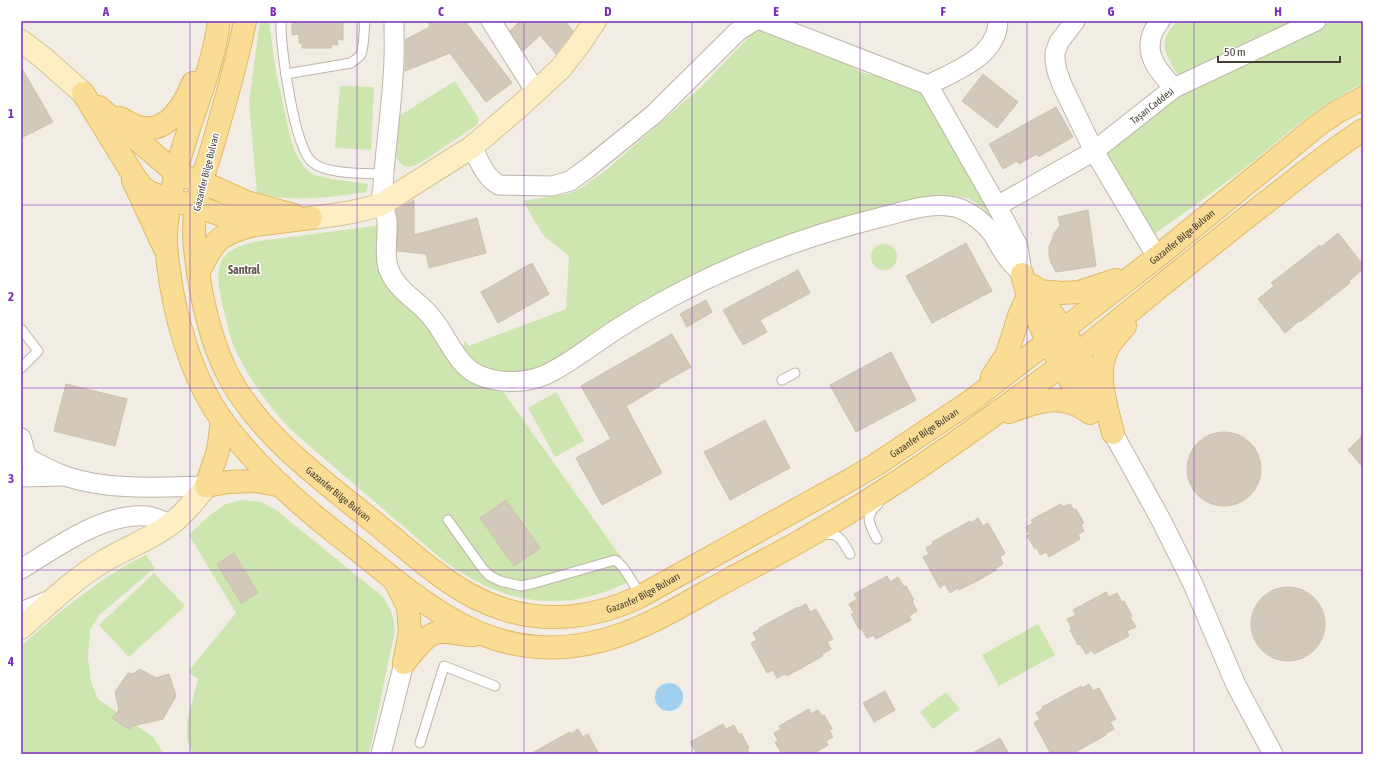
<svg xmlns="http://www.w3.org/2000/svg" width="1384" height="775" font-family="'Asap Condensed',sans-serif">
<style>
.green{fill:#cde5ae}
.water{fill:#a1d0ee}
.building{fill:#d3c9ba;stroke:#cdc0ad}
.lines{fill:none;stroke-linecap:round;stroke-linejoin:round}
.lane-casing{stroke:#bdb5a7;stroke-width:11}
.street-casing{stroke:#bdb5a7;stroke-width:21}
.secondary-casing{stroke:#d4c297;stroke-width:24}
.primary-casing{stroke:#e0b964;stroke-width:24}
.lane{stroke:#fff;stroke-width:9}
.street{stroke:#fff;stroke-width:19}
.secondary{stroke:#fdeec3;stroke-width:22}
.primary{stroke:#fbdc94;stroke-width:22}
.grid{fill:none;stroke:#7b2cbf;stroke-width:1;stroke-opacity:0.55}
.labels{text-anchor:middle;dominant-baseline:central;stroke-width:3;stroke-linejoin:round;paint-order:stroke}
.street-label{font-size:10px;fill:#433d34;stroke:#fff}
.quarter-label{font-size:12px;font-weight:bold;fill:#665b4c;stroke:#fff}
.neatline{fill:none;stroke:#7b2cbf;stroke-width:1.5}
.grid-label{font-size:13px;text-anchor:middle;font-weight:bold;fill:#7b2cbf}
</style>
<rect width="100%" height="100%" fill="#f2ede4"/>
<g class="green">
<path d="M260,21H269L275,66L290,137L296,154L304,167L312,174L331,179L368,184L367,190L365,192C327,198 295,202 257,194L249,102Z"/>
<path d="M1178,21H1303L1179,77C1166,55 1155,42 1178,21Z"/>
<path d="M1333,21H1363V84C1321,103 1287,134 1251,163C1218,189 1184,213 1150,237L1104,156L1106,147L1183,90Z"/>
<path d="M760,31L777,35L845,62L860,72L899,81L918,92L930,102L1002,227L984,209L968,198L953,196H934L897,202L849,215L744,252L645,299L604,325L548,364L533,371L509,373L490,371L471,360L464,351V340L469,346L566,309L569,256L543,235L523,201L566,194L578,190L605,171L699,89L752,34Z"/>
<path d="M455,81L479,119L477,125L423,161C418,164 413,167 408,167C390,165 394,131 394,119Z"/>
<path d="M340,86L374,87L371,150L335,148Z"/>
<path d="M382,225L381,266L504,393L636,578C565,617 500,605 438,556L292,431C269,407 249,379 235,349C229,336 227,321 223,308C220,294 215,273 222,260C229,248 242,246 253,242Z"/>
<circle cx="884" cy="257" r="13"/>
<path d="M556,392L584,441L555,457L528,408Z"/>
<path d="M242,500L261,502L276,510L382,596C391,609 396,620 394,636L369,754H193L187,739V722L198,679L188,672L236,613L189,535L210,515L226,504Z"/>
<path d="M146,555L155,568L99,615L90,630L88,658L91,682L98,699L153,737L164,754H21V646C61,611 97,579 146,555Z"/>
<path d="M154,573L185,606L129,657L99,625Z"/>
<path d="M1038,624L1055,655L999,686L982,655Z"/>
<path d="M946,692L960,709L933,729L920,712Z"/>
</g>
<circle class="water" cx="669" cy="697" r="14"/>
<g class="building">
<path d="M292,21H343V40L337,39L338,45H331V48H302V43H299V34L292,35Z"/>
<path d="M428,21H465L512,83L486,102L450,53L405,71L406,39L430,27Z"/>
<path d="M520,21H565L573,31L556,54L540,35L523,51L510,31Z"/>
<path d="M21,67L53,122L21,138Z"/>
<path d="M983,74L1018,102L997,128L962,101Z"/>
<path d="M1056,107L1073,137L1038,157L1037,154L1019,164L1017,161L1003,169L989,144Z"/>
<path d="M414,200V235L477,218L486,253L429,268L426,254L397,251L398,221L396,210Z"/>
<path d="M1088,210L1096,266L1056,272L1051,263L1049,255V247L1055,232L1060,226L1058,217Z"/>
<path d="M1338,233L1363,265V269L1349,281L1350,283L1300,322L1299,321L1285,333L1258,299L1274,286L1271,283L1320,245L1321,247Z"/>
<path d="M966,243L992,291L932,323L906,276Z"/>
<path d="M532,263L549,294L498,323L481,292Z"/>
<path d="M798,270L810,293L760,320L767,332L743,345L723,310Z"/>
<path d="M706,300L712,312L687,327L680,314Z"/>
<path d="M672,334L691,367L659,385L660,386L626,406L662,473L602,505L576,458L611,439L581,386Z"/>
<path d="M891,352L916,400L856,432L830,385Z"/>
<path d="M66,384L127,399L115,446L54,431Z"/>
<path d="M765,420L790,468L730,500L704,452Z"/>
<circle cx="1224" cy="469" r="37"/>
<path d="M1363,435V467L1348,450Z"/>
<path d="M506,500L540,548L514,566L480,518Z"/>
<path d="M1061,504L1063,507L1070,504L1074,510L1076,509L1084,523L1081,525L1084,531L1078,535L1080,539L1049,557L1046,552L1040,555L1037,548L1035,549L1027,536L1030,535L1026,527L1033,523L1031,520Z"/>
<path d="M978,518L983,526L988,523L1005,553L1000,557L1003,564L995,569L996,570L979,580L959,590L958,588L950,593L945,584L940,588L923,557L929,554L926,548L933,544L932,542L970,521L971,523Z"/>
<path d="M234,553L258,593L241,603L217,564Z"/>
<path d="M887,576L890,582L898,577L904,587L906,586L914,600L912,601L917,611L909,616L911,620L876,639L874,635L867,638L861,628L859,629L851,614L854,613L849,604L857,599L854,594Z"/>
<circle cx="1288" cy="624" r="37"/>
<path d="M1106,592L1109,597L1117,593L1122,602L1124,601L1132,616L1130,617L1136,627L1127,631L1129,636L1094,654L1092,650L1086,654L1080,644L1078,645L1070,630L1072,629L1067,619L1076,615L1073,610Z"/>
<path d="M806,604L810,612L816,609L833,639L827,642L831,649L822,654L823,656L787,676L785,674L777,678L773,670L767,673L751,643L757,640L753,633L760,629L759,628L798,607L799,608Z"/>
<path d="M140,669L156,678L169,674L176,696L163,719L132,726L130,730L112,718L119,710L115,692L128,673L133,674Z"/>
<path d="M1089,684L1093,691L1099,688L1116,719L1110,722L1114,729L1105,734L1106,735L1072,754H1051L1034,723L1040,719L1036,713L1043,709L1042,707L1070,692L1081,686L1082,688Z"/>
<path d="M885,691L895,710L874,722L863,703Z"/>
<path d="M809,709L811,714L818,710L822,716L824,715L832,729L829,730L833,737L826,741L828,745L813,754H782L775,742L778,741L774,733L781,729L779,726Z"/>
<path d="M723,724L726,729L734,725L739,735L741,733L749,748L747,749L750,754H697L690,742Z"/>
<path d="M578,729L583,737L588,734L599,754H530L570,732L571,734Z"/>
<path d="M1000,738L1009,754H971Z"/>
</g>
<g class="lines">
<defs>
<g id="lane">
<path d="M281,21C280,47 294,146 312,162C327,175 365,173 383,174"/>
<path d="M286,74L351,63C354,60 359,58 361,54C364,48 364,29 365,21"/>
<path d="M21,329L38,351L21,368"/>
<path d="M782,380L795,373"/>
<path d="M448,520L483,569L490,576L500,581L521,586L535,583L615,560C625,566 634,586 641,596"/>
<path d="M823,535C839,531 843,542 850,554"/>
<path d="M877,539C870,525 863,517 878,504"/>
<path d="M420,743L444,666L495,686"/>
</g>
<g id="street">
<path d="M394,21C394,39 395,58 393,77C392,95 390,113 388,132C386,150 384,169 383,187C382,192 381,198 382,202C382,209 387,214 387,221C388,236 384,253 388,267C396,292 419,300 433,319C448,338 458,368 481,376C501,384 526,383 545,375C567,365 585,350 605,337C619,327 633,319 648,310C720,268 801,237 882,217C906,211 936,200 961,209C973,214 985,224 993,234C997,241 1001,249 1006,256C1011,263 1017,268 1022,274"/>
<path d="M491,21L536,92"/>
<path d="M763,21L928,85L997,206L1018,246L1022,274"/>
<path d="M1075,21L1059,42L1055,53V60L1057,71L1062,85L1094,151L1157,257"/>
<path d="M1160,21C1157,25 1153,30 1152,35C1144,56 1161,74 1174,88"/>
<path d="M928,85C955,71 997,57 998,21"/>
<path d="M472,147C479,160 485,178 499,185L552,186L570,181L589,167L653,115L738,31L754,21"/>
<path id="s1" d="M997,206L1094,151L1174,88L1316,21"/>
<path d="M1113,433L1161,520L1193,584L1236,685L1273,754"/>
<path d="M21,438L27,458"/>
<path d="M21,455C36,462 50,471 65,476C108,491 161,487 206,486"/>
<path d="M21,477L62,476"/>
<path d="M21,569C56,548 104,512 147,516C155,517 163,521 170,524"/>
<path d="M21,612L48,601"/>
<path d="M381,754L404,663"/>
</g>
<g id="secondary">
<path d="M21,41L41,56L83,93"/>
<path d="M311,218C335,215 359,212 382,204L472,147L520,106L561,68L578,46L595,21"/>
<path d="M21,628C47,605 75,578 104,561C129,546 159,536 180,516C190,507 198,496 206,486"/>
</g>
<g id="primary">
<path d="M219,21C212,75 187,124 175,177C170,198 166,219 166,240C166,255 169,270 171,285C179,331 194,380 221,419C255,466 305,510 351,545C406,588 464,643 538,647C613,652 667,613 730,579C754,566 778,554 802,540C875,499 945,451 1013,401C1035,385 1057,369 1078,353C1142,302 1204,250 1269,200C1300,176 1330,151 1363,130"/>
<path id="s2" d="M245,21C237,64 224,106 212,148C206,167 199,187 196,207C192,229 195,251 198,272C203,305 211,339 225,369C256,434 325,482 380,527C418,558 455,594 503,609C547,624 598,617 639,597L850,480L877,464L971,401L1157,257L1317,126L1337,112L1363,98"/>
<path d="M83,93L134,176L141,186L149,192L170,200L196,206L235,220L254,225L311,218"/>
<path d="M99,107L176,173L202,182L246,202L294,215"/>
<path d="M120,118C127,122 135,127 143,128C169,132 185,103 193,83"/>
<path d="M133,180L164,247"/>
<path d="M198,273C215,240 217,235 254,225"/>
<path d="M1022,274L1028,296L1047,341L1088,411"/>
<path d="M1033,286L1063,329L1102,395"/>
<path d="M1038,291L1062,293L1079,292L1116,280"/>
<path d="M992,377L1007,354L1019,316L1028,296"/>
<path d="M1009,412C1038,401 1063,392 1090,413"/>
<path d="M1113,433C1107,407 1094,373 1108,348C1112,340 1119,333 1125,326"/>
<path d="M206,486L228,482L256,481L282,486"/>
<path d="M206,486L218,451L222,420"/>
<path d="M395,581L408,607L410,632L404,663"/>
<path d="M404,663C412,653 428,631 442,632C453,632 463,635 474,635"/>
</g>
</defs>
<use href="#lane" class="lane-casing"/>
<use href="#street" class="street-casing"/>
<use href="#secondary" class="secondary-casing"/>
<use href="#primary" class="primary-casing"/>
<use href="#lane" class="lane"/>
<use href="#street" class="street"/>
<use href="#secondary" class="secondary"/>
<use href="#primary" class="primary"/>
</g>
<path class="grid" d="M190,21V754M357,21V754M524,21V754M692,21V754M860,21V754M1027,21V754M1194,21V754M21,205H1363M21,388H1363M21,570H1363"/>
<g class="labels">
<g class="street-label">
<text stroke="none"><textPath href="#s1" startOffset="185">Taşan Caddesi</textPath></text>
<text transform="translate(206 172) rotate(-76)">Gazanfer Bilge Bulvarı</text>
<text stroke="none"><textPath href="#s2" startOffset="1524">Gazanfer Bilge Bulvarı</textPath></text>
<text stroke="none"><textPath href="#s2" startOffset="1200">Gazanfer Bilge Bulvarı</textPath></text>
<text stroke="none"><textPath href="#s2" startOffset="529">Gazanfer Bilge Bulvarı</textPath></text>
<text stroke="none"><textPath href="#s2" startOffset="876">Gazanfer Bilge Bulvarı</textPath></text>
</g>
<g class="quarter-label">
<text x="244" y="270">Santral</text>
</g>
</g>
<rect width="1384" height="775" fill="none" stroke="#ffffff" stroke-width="44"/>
<path d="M1218 56v6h122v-6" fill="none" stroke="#433d34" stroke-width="2"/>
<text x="1224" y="56" font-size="12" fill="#433d34" stroke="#ffffff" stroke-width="3" paint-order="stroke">50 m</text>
<rect x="22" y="22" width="1340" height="731" class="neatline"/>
<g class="grid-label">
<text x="106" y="16">A</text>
<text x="273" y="16">B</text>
<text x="441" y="16">C</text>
<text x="608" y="16">D</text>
<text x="776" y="16">E</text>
<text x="943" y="16">F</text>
<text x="1111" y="16">G</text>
<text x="1278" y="16">H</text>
<text x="11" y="118">1</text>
<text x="11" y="301">2</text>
<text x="11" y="483">3</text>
<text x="11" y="666">4</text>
</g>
</svg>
